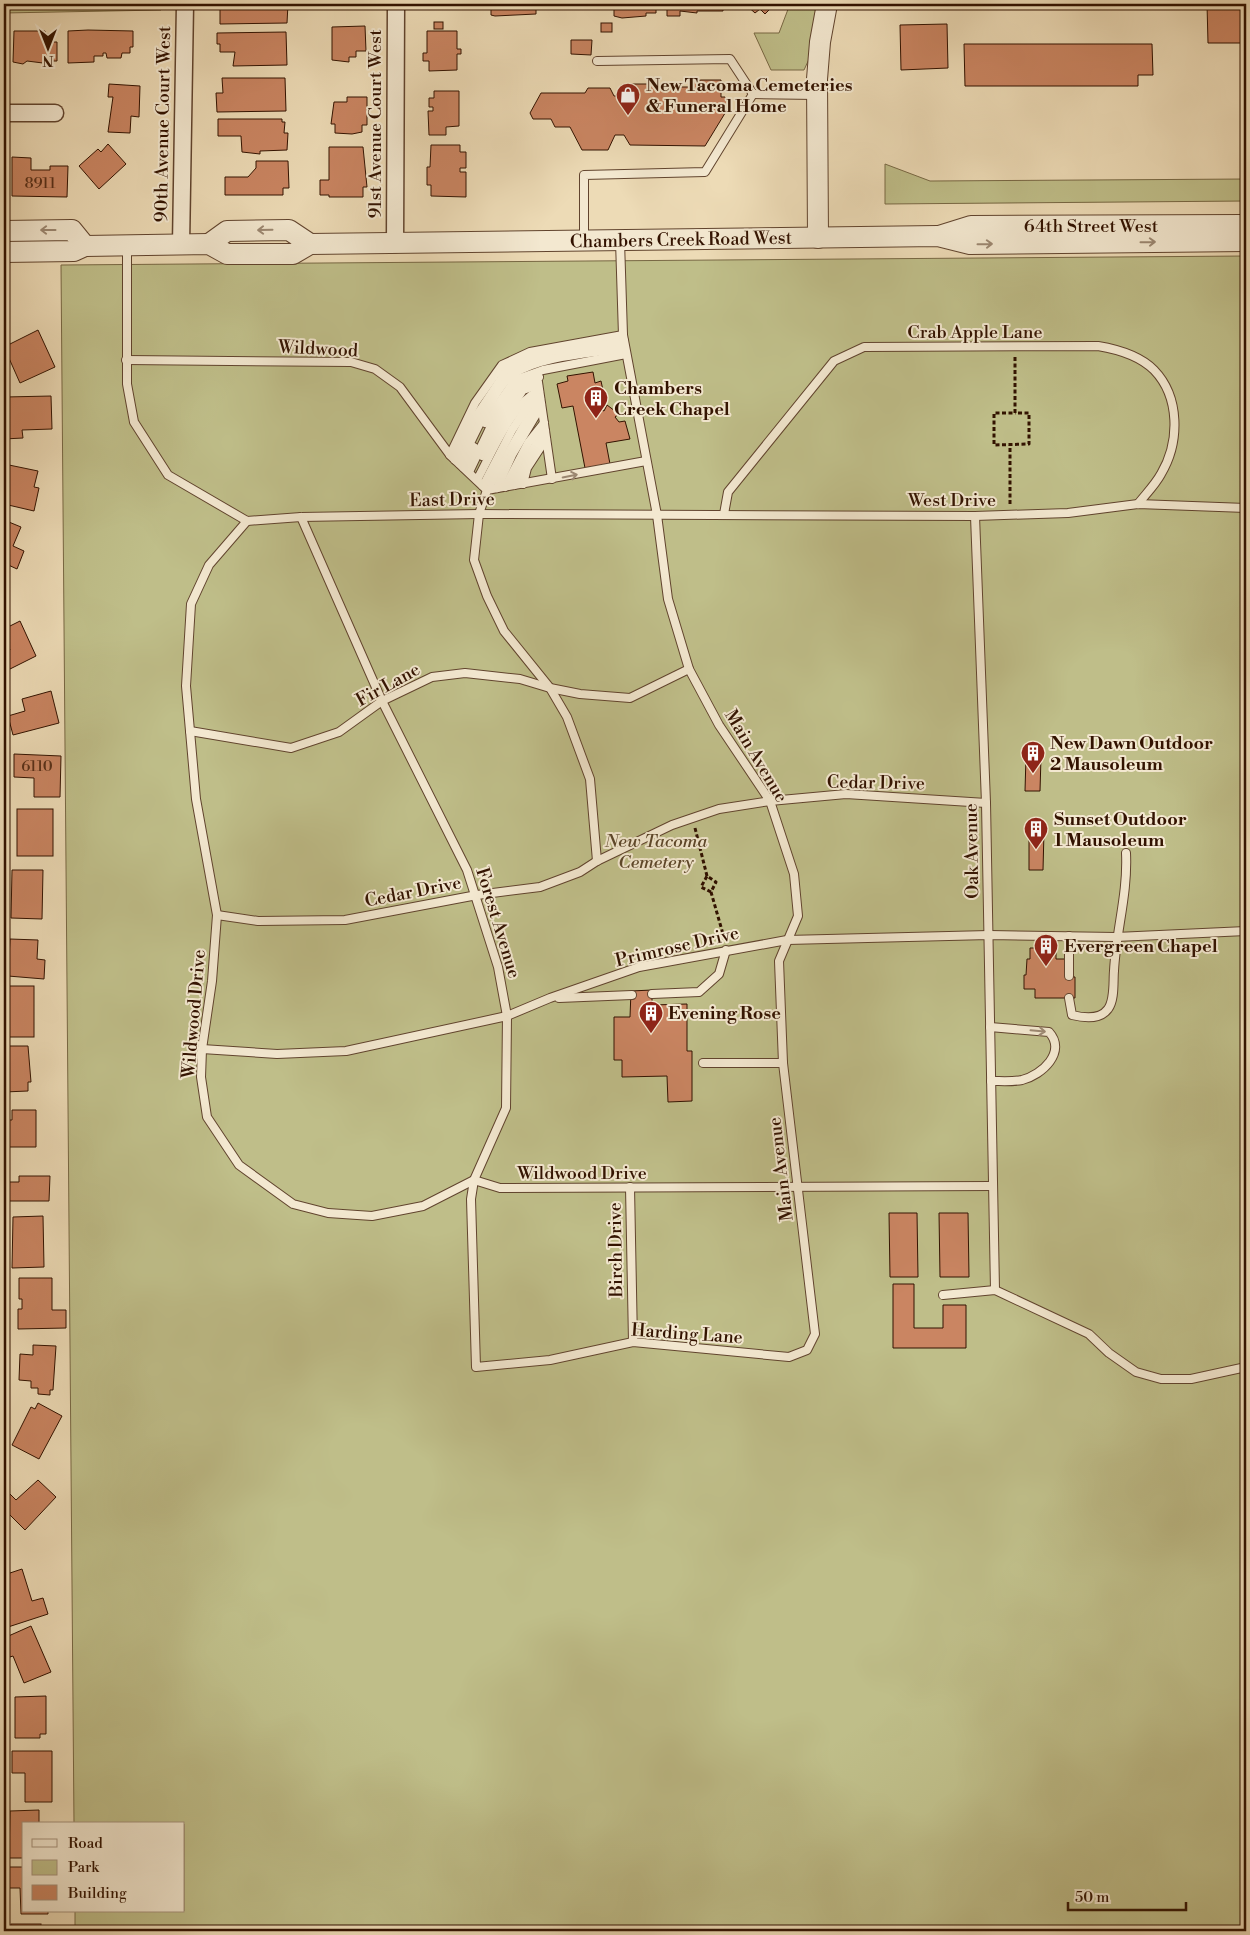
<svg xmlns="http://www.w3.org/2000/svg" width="1250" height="1935" font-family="'Libre Bodoni',serif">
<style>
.green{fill:#bfbe89;stroke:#786844}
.building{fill:#ca8562;stroke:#321200}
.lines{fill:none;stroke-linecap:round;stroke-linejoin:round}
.service-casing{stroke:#61442e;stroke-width:10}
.minor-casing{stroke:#61442e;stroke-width:19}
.tertiary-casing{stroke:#61442e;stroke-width:22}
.path{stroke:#321200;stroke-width:3;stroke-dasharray:4 2.5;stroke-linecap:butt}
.service{stroke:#f3e8d0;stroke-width:8}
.minor{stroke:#f3e8d0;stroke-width:16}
.tertiary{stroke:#f3e8d0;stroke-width:20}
.oneway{stroke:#9c8872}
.labels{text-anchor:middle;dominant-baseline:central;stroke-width:4;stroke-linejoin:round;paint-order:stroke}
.number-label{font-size:15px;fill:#582f18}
.poi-label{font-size:18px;font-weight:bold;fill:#321200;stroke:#f3e8d0;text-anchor:start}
.street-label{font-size:18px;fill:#321200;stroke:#f3e8d0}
.park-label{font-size:18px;font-style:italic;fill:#5c4629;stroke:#f3e8d0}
</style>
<rect width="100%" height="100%" fill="#eddbb6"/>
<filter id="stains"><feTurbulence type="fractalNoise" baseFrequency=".004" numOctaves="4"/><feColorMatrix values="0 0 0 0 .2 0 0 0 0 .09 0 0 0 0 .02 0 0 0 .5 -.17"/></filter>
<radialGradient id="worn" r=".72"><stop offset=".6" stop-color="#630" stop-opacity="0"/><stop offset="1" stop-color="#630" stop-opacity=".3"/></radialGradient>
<g class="green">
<path d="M4,4H161V10L4,13Z"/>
<path d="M790,4H819L810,57L804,70H771L754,33H779Z"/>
<path d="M885,164L930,181L1246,179V201L885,204Z"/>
<path d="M1246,256V1931H75V1911H184V1824H74L61,265Z"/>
</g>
<g class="building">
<path d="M245,4H288L287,23L220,24V8Z"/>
<path d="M491,4H536V14L495,16L491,15Z"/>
<path d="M603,4H661V8H656V13H646V16L622,18L614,16V6H603Z"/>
<path d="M667,4H723V11H697V13L680,11V16H667Z"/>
<path d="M745,4H774V5L765,14L760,9L755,13Z"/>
<path d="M1207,4H1246V43H1208Z"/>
<rect x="434" y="22" width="9" height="7"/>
<rect x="601" y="23" width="11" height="9"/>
<path d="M947,24L948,68L901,70L900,25Z"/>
<path d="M365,26L366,51H356V57H349V62L332,60V27Z"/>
<path d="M88,30L133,31V47H130V53H122L121,58H107L106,53H103V56H94V62L68,63V31Z"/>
<path d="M14,31H45L46,34H50V42H57V61H43V63L27,61L23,64L13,62Z"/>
<path d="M427,31H457V49H461V54H457V70L429,71V61H423V53H427Z"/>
<path d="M286,32L287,65L233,66L235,52H220V44H217V33Z"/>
<path d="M571,40H592L591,55L571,54Z"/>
<path d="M964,44H1152L1153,75H1138V86H965Z"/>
<path d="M222,78H285L286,111L217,112L216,93H223Z"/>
<path d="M701,80H721V97H725L730,105L705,146L630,145L624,135H615L608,150H582L570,127H555L551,119H533L530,113L541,93H585L588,88H610L614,96H625L631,84H678L679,87H691V82Z"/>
<path d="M109,84L140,86L139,117L131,116L130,133L108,132L113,97H108Z"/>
<path d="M434,91H459V126L446,127V135H429L428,111H433V107H429V98H434Z"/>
<path d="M347,97H367V125H362V132L352,134L335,133V124H331L334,102H347Z"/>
<path d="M218,119H282V122H285L284,133H288L287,150L260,151V154L242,152L241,136H218Z"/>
<path d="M108,144L126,164L99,189L79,166L98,149L101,152Z"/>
<path d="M431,145H460V152H466V168H460V172H466V197L431,196V185H427V167H430Z"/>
<path d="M329,147H363L367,187H363V197H329V195H320V180H329Z"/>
<path d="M12,157L31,158V170H50V166H68L67,197L12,196Z"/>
<path d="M256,161H288L289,188H283V195H225V177H248L256,168Z"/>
<path d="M38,330L55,367L20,383L4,347Z"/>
<path d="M593,372L595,383L601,381L604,395L597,396L599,409L604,411L607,405L619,414L615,417L619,422L625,421L630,439L606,443L610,464L585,468L573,406L562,408L557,384L568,381L567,376Z"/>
<path d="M51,396L52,429L22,430L23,438L4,439L5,397Z"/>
<path d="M9,465L38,471L34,487L39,488L34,511L4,504V489Z"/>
<path d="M4,520L21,527L13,546L24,551L17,569L4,563Z"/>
<path d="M20,621L36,656L4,672V653L10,650L4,636V629Z"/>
<path d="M51,691L59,723L13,735L8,716L25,711L22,699Z"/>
<path d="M14,754L61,756L60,797H34V778L14,777Z"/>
<path d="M1026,757H1041L1040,791H1025Z"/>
<rect x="17" y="809" width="36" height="47"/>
<path d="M1029,831H1044L1043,870H1029Z"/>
<path d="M12,870H43L42,919L11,918Z"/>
<path d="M10,939L38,940L37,959L45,960L44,979L8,976Z"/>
<path d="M1030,948H1056V959H1065V976L1075,977V998H1035V989H1024V975H1026L1027,959H1030Z"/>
<rect x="4" y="986" width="30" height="51"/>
<path d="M652,990V1005L687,1004V1051H692V1101L668,1102L667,1076L622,1077V1060H614V1017H630L631,991Z"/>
<path d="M4,1046H28L31,1082H28V1091L4,1092Z"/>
<path d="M12,1110H36V1147H4V1120H12Z"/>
<path d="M19,1176H50L49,1201H8V1182H19Z"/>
<path d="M889,1213H917L918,1277H890Z"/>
<path d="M939,1213H968L969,1277H940Z"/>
<path d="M43,1216L44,1267L12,1268L13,1217Z"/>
<path d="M19,1278H52V1310H66V1328L18,1329V1309H22V1299H19Z"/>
<path d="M893,1284H914V1328H943V1305H966V1348H893Z"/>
<path d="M33,1345L56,1346L53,1390H50V1395L38,1394V1388H31V1381L19,1380L20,1354L33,1355Z"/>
<path d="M38,1403L62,1416L39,1459L12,1445L31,1407L35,1409Z"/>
<path d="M38,1480L56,1497L25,1530L4,1509V1488L16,1500Z"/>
<path d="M22,1569L32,1601L43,1598L48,1614L5,1628L4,1575Z"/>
<path d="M31,1626L51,1672L24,1683L13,1656L10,1657L4,1638Z"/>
<path d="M46,1696V1734H40V1738H15V1697Z"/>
<path d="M12,1751H52V1802H25V1773H12Z"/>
<path d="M39,1810V1824H24V1858H9L10,1811Z"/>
<path d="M8,1867H24V1911H48V1914H21L20,1888H8Z"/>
<rect x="11" y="1924" width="30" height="7"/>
</g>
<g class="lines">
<defs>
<g id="service">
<path d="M1141,4H1152"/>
<path d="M597,61L730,59L753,94"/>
<path d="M753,94L816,95"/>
<path d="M584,240V175L705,172L753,94"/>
<path d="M127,247V384L134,422L168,475L247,521"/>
<path d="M126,360L351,362L375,369L400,387L450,455L487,490"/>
<path d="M538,382L552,479"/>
<path d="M541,404L534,408L487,490L479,514L474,560L487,596L504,631L550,688L567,717L590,779L597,861"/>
<path d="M485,423L515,380L543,370L626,354"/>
<path d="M450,455L475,403L502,365L530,352L623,335"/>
<path d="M482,456L494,433L523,390L538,385"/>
<path d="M455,460L477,415L507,370L534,358L624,341"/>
<path d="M460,464C470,444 495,386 513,374C544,355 590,354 625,348"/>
<path d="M464,468L474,447"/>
<path d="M469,472L490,428L520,385L539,377"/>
<path d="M477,480C492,453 511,404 539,391"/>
<path d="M523,484L527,468L546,439"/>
<path d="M514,485L523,464L545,431"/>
<path d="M483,486L512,430L530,403L540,398"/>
<path d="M505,487L528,443L544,423"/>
<path d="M497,488L512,455L537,413L542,412"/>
<path d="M487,490L646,461"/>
<path d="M724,514L728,492L834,361L864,347L1098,346C1116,349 1140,356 1154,370C1180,397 1180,442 1161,474C1155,485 1145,495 1138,504"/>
<path d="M975,516L986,803L995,1290"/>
<path d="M301,517L382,701L467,870L498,967L507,1016L506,1108L474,1180L471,1199L476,1367L550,1360L633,1342L789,1357L807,1350L815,1334L783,1063L779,961L798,916L794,874L770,801L719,725L689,669L668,599L657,515L623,335L620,241"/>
<path d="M247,521L209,565L191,604L186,686L190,731L196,799L217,915L212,981L202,1049L201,1077L207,1117L239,1165L293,1204L328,1213L372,1216L423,1206L474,1180L500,1188L992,1186"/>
<path d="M247,521L301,517L479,514L975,516L1068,513L1138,504L1246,508"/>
<path d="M190,731L291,748L339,732L382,701L432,677L465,673L520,679L550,688L580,694L630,698L689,669"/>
<path d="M217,915L258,921L345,920L477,895L540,887L580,872L597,861L672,825L719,809L770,801L846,794L986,803"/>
<path d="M1069,936V976"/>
<path d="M652,994L699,992L719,974L726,950"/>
<path d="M559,998L632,995"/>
<path d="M1069,998L1072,1015C1084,1018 1100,1020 1108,1009C1115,1000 1113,981 1114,971C1116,931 1128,894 1126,853"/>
<path d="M990,1027L1049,1032C1067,1052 1042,1075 1022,1080C1012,1082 1001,1081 991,1081"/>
<path d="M202,1049L277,1054L346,1051L507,1016L550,998L639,967L787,940L989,935L1116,937L1246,931"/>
<path d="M703,1063H783"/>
<path d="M630,1187L633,1342"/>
<path d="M943,1295L995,1290L1089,1334L1109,1353L1136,1372L1161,1379H1191L1246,1367"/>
</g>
<g id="minor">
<path d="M4,113H55"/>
<path d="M395,244L396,4"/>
<path d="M181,245L185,4"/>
</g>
<g id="tertiary">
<path d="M4,231L72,230L85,246"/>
<path d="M939,236L971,226L1246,225"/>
<path d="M818,238L817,79L820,42L827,4"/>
<path d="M209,244L227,231L289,230L310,244"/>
<path d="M4,252L74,251L85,246L209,244L227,254H293L310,244L938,236L970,244L1246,241"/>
</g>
</defs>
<use href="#service" class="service-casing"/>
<use href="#minor" class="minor-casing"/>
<use href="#tertiary" class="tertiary-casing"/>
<g class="path">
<path d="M1015,357V413H994V445L1029,444V413H1015"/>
<path d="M1010,504V445"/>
<path d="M695,828L707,876"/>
<path d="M711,892L701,887L707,876L716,882L711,892L725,941"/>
</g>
<use href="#service" class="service"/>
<use href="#minor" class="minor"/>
<use href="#tertiary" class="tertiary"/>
</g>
<defs><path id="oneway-shaft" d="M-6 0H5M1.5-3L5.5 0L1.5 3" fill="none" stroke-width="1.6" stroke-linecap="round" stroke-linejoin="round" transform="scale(1.25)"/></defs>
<g class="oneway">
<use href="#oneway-shaft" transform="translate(48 230) rotate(180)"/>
<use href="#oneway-shaft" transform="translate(265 230) rotate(179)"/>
<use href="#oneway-shaft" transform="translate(1148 242) rotate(-1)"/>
<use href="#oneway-shaft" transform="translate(985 244) rotate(-1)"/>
<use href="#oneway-shaft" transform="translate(570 476) rotate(-11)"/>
<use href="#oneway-shaft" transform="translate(1038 1031) rotate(5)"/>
</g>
<defs>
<symbol id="shop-pin" viewBox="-11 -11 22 30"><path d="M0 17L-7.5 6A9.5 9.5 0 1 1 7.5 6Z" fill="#8f2418" stroke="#f3e8d0"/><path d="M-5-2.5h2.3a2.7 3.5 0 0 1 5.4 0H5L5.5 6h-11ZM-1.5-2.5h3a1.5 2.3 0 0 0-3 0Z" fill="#fff"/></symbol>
<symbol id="building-pin" viewBox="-11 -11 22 30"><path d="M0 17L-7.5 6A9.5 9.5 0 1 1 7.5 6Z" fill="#8f2418" stroke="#f3e8d0"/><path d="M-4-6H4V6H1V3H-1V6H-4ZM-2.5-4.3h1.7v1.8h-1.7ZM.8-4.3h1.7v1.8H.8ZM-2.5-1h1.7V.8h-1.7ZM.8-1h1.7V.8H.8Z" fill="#fff"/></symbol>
</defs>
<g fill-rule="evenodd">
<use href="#shop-pin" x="614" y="81" width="28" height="38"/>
<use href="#building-pin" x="582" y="384" width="28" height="38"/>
<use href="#building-pin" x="1019" y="739" width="28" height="38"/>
<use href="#building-pin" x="1022" y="815" width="28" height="38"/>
<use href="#building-pin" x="1032" y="932" width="28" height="38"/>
<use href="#building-pin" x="637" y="999" width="28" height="38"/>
</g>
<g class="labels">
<g class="number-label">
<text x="40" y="183">8911</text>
<text x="37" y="766">6110</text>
</g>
<g class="poi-label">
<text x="646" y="85">New Tacoma Cemeteries<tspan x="646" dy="21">&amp; Funeral Home</tspan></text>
<text x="614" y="388">Chambers<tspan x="614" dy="21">Creek Chapel</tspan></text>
<text x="1050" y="743">New Dawn Outdoor<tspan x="1050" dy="21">2 Mausoleum</tspan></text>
<text x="1054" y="819">Sunset Outdoor<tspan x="1054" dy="21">1 Mausoleum</tspan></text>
<text x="1064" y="946">Evergreen Chapel</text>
<text x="668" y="1013">Evening Rose</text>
</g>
<g class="street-label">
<text transform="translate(163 124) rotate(-89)">90th Avenue Court West</text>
<text transform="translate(375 124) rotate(-90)">91st Avenue Court West</text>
<text x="1091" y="226">64th Street West</text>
<text transform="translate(681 240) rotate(-1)">Chambers Creek Road West</text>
<text x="975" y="332">Crab Apple Lane</text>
<text transform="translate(318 349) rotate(3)">Wildwood</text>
<text transform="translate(452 500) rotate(-1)">East Drive</text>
<text x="952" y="500">West Drive</text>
<text transform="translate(388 685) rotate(-29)">Fir Lane</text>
<text transform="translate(756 756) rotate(59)">Main Avenue</text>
<text transform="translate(876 783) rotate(1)">Cedar Drive</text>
<text transform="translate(972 851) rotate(-91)">Oak Avenue</text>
<text transform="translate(413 892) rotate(-11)">Cedar Drive</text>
<text transform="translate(498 923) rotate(73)">Forest Avenue</text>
<text transform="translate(677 947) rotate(-13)">Primrose Drive</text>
<text transform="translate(194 1014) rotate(-85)">Wildwood Drive</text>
<text transform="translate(781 1169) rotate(-97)">Main Avenue</text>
<text x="582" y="1173">Wildwood Drive</text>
<text transform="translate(616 1250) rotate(-91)">Birch Drive</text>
<text transform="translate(687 1334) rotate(4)">Harding Lane</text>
</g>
<g class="park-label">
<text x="656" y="841">New Tacoma<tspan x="656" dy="21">Cemetery</tspan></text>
</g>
</g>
<rect width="1250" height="1935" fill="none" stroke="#eddbb6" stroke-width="20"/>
<rect x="5" y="5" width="1240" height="1925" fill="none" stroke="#321200" stroke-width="2.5"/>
<rect x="10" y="10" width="1230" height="1915" fill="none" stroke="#321200"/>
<rect x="22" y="1822" width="162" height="90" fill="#f3e8d0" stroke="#a6927d"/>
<rect x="32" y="1839" width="25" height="8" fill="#f3e8d0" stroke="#a6927d"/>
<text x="68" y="1848" font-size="15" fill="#321200">Road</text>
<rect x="32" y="1860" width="25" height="15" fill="#bfbe89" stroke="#a6927d"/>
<text x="68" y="1872" font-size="15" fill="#321200">Park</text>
<rect x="32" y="1885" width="25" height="15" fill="#ca8562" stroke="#a6927d"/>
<text x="68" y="1898" font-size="15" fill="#321200">Building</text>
<g transform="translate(48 48) rotate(180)" stroke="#f3e8d0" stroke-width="4" paint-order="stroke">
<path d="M0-4L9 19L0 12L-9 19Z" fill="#321200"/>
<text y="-8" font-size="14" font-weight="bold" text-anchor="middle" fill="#321200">N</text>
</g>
<path d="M1068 1902v8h118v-8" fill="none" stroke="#321200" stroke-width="2.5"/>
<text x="1075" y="1902" font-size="15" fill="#321200" stroke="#f3e8d0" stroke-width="4" paint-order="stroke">50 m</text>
<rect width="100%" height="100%" filter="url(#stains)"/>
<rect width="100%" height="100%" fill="url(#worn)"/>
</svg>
